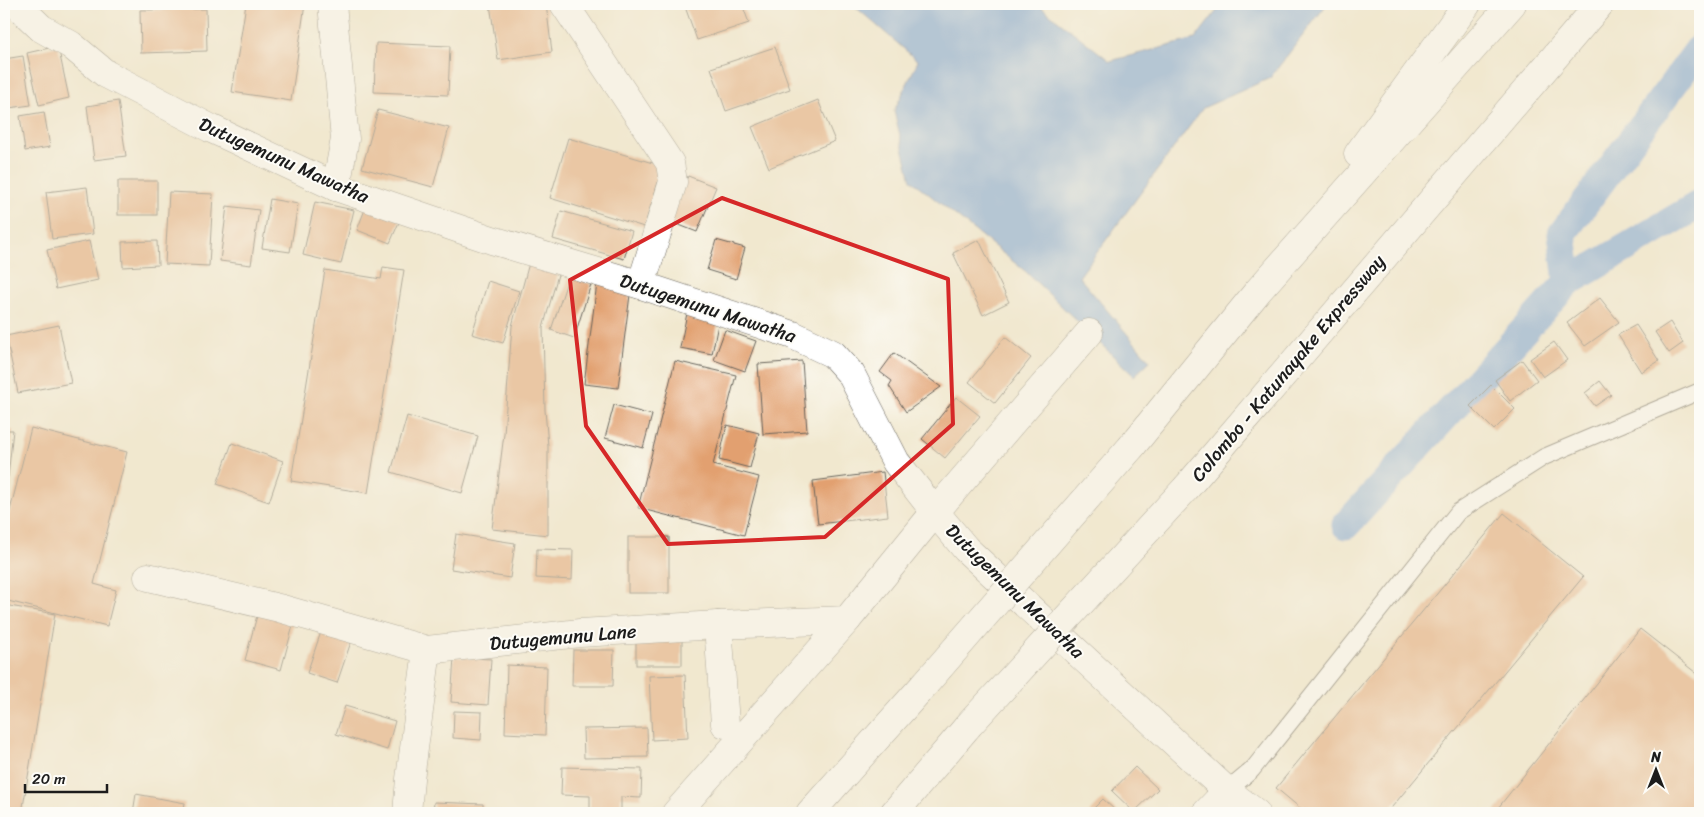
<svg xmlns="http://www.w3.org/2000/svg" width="1704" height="817" font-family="Sriracha,sans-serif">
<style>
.water{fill:#6e9dd7;stroke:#455c7a}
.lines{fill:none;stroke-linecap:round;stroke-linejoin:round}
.canal{stroke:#6e9dd7;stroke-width:29}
.building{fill:#e2a070}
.service-casing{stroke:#67635b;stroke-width:18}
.minor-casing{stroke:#67635b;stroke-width:29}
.tertiary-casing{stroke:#67635b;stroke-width:29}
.motorway-casing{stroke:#67635b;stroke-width:29}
.service{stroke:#fff;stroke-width:16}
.minor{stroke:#fff;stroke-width:28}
.tertiary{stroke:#fff;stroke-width:28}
.motorway{stroke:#fff;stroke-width:28}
.motorway-bridge-casing{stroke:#67635b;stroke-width:29;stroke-linecap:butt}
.motorway-bridge{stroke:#fff;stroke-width:28}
.marked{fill:none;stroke:#d62828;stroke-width:4;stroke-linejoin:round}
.labels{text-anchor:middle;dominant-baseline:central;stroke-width:4;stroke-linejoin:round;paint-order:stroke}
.street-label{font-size:19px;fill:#1c1c1c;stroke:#fdfcf7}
</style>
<rect width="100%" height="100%" fill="#fdfcf7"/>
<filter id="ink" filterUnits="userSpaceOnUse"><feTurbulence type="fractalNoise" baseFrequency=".02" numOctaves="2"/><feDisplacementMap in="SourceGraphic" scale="10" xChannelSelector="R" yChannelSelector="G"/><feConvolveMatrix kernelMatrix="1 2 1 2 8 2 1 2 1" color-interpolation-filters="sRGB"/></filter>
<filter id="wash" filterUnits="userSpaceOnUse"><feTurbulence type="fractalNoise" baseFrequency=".0096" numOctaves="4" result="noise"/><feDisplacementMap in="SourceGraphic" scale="20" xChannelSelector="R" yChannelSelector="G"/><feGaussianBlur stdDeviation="1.12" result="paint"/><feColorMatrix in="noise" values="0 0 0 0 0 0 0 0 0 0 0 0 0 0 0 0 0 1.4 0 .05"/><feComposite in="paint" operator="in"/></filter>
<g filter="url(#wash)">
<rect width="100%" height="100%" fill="#f1e8cf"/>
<path class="water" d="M852,4H1037L1110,61L1195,39L1222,4H1327L1270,78L1203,108L1079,277L1150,361L1134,376L1025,271L911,180L894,111L918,61Z"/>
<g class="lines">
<g class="canal">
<path d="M1568,282L1562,234L1700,48"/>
<path d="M1346,525L1568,282L1700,204"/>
</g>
</g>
<g id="blocks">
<g class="building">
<path d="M246,4H305L291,101L232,92Z"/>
<path d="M490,4H546L552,52L498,60Z"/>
<path d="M684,4H742L749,23L697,40Z"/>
<path d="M206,9L207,51L141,53L140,10Z"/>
<path d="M376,43L450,46L448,95L374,92Z"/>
<path d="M58,46L69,98L39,105L27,53Z"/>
<path d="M775,47L790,89L726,111L711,68Z"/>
<path d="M23,56L31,105L9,108L4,76V59Z"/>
<path d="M818,100L835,141L769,168L752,127Z"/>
<path d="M118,101L126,156L94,160L87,106Z"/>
<path d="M378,110L449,128L433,187L362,168Z"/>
<path d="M44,112L50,147L25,151L20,116Z"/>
<path d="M568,138L663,166L644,227L550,198Z"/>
<path d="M688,176L716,187L697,232L669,221Z"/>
<rect x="118" y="181" width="39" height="34"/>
<path d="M87,187L93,234L52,239L46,192Z"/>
<path d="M169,192L213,194L209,266L165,264Z"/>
<path d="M270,199L298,204L290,252L262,248Z"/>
<path d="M315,202L354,210L341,264L303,255Z"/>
<path d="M227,206L259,210L251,265L220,261Z"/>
<path d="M366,207L400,220L390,243L357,230Z"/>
<path d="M561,211L632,231L624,259L553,239Z"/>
<path d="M716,240L745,248L736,279L707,270Z"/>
<path d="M979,240L1009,302L983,315L953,253Z"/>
<path d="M89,241L98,280L56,289L47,250Z"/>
<path d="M157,241L158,265L123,267L122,242Z"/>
<path d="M529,263L559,271L543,328L545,410L548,446V535L492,529L504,434L512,326Z"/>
<path d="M383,267L404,270L368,493L291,481L325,270L381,279Z"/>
<path d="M569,276L591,284L574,338L551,330Z"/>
<path d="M488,281L519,291L503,343L472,334Z"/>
<path d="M597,283L631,287L618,388L584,384Z"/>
<path d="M1600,298L1619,322L1585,346L1567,323Z"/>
<path d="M687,313L719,319L712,354L680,348Z"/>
<path d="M1670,322L1683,343L1669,353L1655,332Z"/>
<path d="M59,325L71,383L18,393L6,336Z"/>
<path d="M1636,325L1659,361L1641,372L1618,335Z"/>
<path d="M725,330L756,341L745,371L714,360Z"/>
<path d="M1005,337L1031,358L995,403L969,382Z"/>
<path d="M1554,342L1567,360L1543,377L1530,359Z"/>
<path d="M894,353L941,387L906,412L889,386L892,381L880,372Z"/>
<path d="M1522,360L1537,380L1510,401L1495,380Z"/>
<path d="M675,361L736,375L713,465L759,477L744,535L638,508Z"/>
<path d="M802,361L807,431L763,434L758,364Z"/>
<path d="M1600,381L1611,395L1595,406L1585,393Z"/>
<path d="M1491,385L1515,409L1494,430L1470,406Z"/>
<path d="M956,397L980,416L945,458L922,439Z"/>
<path d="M614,405L652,415L643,448L605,438Z"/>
<path d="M407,416L478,436L462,493L391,472Z"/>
<path d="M727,425L759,433L750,468L719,460Z"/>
<path d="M31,428L127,452L94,584L116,590L107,626L4,600V534Z"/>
<path d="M4,430H13L8,477L4,476Z"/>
<path d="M232,443L283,461L269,502L217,484Z"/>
<path d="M883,472L888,516L818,524L813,481Z"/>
<path d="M1504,513L1583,577L1387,813H1306L1276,788Z"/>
<path d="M456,534L515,543L510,578L451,569Z"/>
<rect x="628" y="537" width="41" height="56"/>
<path d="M537,549L573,550L572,580L536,578Z"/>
<path d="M4,605L55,614L22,813H4Z"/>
<path d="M258,612L294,622L281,670L245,660Z"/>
<path d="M323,626L353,636L337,683L307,673Z"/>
<path d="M1640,629L1700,676V813H1494Z"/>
<rect x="636" y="640" width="46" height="25"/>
<path d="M573,650H614L613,686H572Z"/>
<path d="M454,657L491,659L488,705L451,702Z"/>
<path d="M507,665L547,667L545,735L505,733Z"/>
<path d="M685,675L688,738L652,740L649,676Z"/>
<path d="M345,706L395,721L387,750L336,734Z"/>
<path d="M454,711L482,712L481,740L453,738Z"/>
<path d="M647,728L648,757L584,758L583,729Z"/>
<path d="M562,767L642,769L641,798L621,797V813H590V796L561,795Z"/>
<path d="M1135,767L1158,789L1134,812L1112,791Z"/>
<path d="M136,794L185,803L183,813H133Z"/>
<path d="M1103,799L1118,813H1089Z"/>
<path d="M434,802L483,804V813H433Z"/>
</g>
</g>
</g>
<g filter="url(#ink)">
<use href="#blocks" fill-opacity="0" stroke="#67635b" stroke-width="1"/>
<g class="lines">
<defs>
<path id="service" d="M1227,791L1252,770L1458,512L1544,457L1700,391"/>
<g id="minor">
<path d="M332,4L345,139L336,187"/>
<path d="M564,4L670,163L673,182L641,285"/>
<path d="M148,577L279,608L427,650L580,633L718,625L847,620L935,512L1089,333"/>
<path d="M718,625L725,724"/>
<path d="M407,813L410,779L427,650"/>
<path d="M676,813L847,620"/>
<path d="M1206,813L1227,791"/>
</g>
<path id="tertiary" d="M16,4L41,28L71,45L106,74L210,128L336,187L492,240L641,285L793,335L833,354L851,374L896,462L935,512L966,549L1227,791L1256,813"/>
<g id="motorway">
<path d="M1358,154L1467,4"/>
<path d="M1132,446L1258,291L1512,4"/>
<path d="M1187,487L1600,4"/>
<path d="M810,813L925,684"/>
<path d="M894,813L968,726"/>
</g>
</defs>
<use href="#service" class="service-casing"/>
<use href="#minor" class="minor-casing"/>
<use href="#tertiary" class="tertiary-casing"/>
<use href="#motorway" class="motorway-casing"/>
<use href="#service" class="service"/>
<use href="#minor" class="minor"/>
<use href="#tertiary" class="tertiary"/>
<use href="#motorway" class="motorway"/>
<defs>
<g id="motorway-bridge">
<path d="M925,684L1132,446"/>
<path d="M968,726L1187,487"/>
</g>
</defs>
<use href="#motorway-bridge" class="motorway-bridge-casing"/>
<use href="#motorway-bridge" class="motorway-bridge"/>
</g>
</g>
<path d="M0 0H1704V817H0ZM722,198L948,279L953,424L825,537L668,544L586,426L570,280Z" fill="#f1e8cf" fill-opacity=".55" fill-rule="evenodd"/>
<path class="marked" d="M722,198L948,279L953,424L825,537L668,544L586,426L570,280Z"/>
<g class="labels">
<g class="street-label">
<text transform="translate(284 160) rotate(24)">Dutugemunu Mawatha</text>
<text transform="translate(708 308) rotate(18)">Dutugemunu Mawatha</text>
<text transform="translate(1288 368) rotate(-50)">Colombo - Katunayake Expressway</text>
<text transform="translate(1015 591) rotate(44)">Dutugemunu Mawatha</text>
<text transform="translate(563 637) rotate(-5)">Dutugemunu Lane</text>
</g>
</g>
<rect width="1704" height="817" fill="none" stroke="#fdfcf7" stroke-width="20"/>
<g transform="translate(1656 770)" stroke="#fdfcf7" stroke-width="4" paint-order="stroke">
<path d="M0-4L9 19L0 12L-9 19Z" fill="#1c1c1c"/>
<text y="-8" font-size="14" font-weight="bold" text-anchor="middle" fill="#1c1c1c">N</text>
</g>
<path d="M25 784v8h82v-8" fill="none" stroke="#1c1c1c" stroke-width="2.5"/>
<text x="32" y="784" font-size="15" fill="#1c1c1c" stroke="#fdfcf7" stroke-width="4" paint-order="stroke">20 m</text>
</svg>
